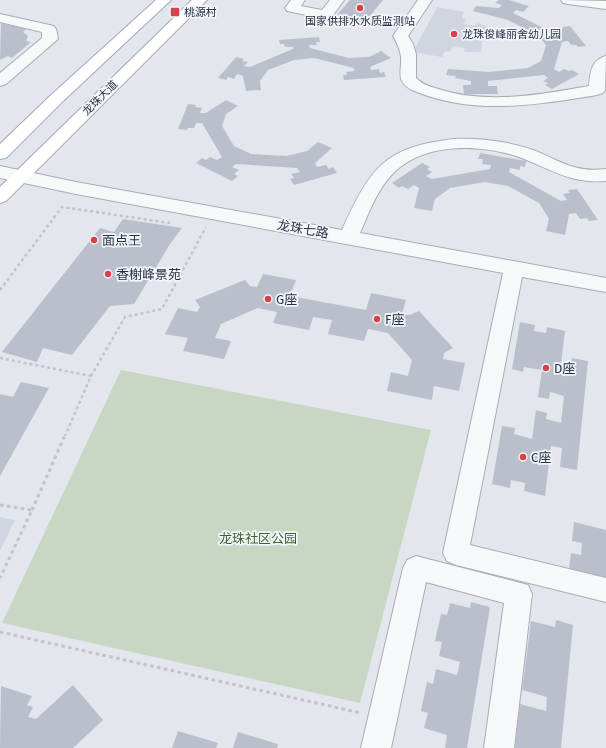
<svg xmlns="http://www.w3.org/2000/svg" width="606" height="748" font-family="'Fira Sans','Noto Sans SC',sans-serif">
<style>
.built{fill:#d1d5df}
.green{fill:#c7d7c4}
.building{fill:#babfcb}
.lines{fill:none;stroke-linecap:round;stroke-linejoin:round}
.minor-casing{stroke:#a7acb7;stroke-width:2}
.major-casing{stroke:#a2a9b9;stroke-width:2}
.path-far1{stroke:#c1c4cb;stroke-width:2.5;stroke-dasharray:3 3;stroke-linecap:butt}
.path{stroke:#c1c4cb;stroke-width:3;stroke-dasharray:3.5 3.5;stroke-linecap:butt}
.minor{fill:#f7f8fa;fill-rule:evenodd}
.major{fill:#fff;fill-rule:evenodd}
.poi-dot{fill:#da404a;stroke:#f4f5f9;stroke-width:1.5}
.labels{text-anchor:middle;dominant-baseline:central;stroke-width:3.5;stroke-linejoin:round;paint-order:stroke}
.far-poi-label{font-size:11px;fill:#293147;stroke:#f4f5f9;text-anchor:start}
.far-street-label{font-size:11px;fill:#293147;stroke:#f4f5f9}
.street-label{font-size:13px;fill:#293147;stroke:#f4f5f9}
.poi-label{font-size:13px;fill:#293147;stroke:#f4f5f9;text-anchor:start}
.park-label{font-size:13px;fill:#3a6335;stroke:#f4f5f9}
</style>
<rect width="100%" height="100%" fill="#e3e6ec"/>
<g class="built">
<path d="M437,7L464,12L462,18L466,19L464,24L474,26L478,23L492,28L482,39L481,52H465L464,48L453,46L450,52L445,51L442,57L413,52Z"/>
<path d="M0,517L15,520L0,551Z"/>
</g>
<path class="green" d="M121,370L431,430L360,703L2,623Z"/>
<g class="building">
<path d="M350,0H383L364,23L336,16Z"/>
<path d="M499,0H509L529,6L523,12L516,10L513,13L556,34L561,33L558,29L564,28L562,27L570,26L586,46L578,47L576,45H571L568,41L562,42L554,69L559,72L564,69L569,71L572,70L579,74L552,89L545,85L548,83L543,81L548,78L544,75L488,81V86H497L498,94H464L463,85H471V81L455,78L456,76L446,75L448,69L489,72L528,68L541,61L546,45L538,35L508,20L473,11L476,6L499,8L502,5L495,3Z"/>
<path d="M1,23L26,29L23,32L28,36L26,41L31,42L12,58L8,56L0,60Z"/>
<path d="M319,37L320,42H316L317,45H309L310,48L349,58L369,57L381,51L391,58L370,67L371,70L379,69L380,73L384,72L386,77L344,80L343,75H347L346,72L354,71V68L314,58L294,60L268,70L260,81L261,90L246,91L243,76L237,74L234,79L228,77L226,80L218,78L236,57L244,59L242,61L248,62L244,66L250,67L293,49V47H285L284,44H280L279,40Z"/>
<path d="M226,100L238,106L226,114L222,126L234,146L251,154L287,156L307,151L318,142L332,148L315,163L317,167L326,165L329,169L333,167L337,173L294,185L290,179L294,178L291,174L300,172L297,168L236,164L232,167L239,170L234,174L238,176L232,181L196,163L202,158L206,160L210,157L217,160L222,157L202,123H196L194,128H188L187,130L178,129L188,104L196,105L195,107L202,108L200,113H206Z"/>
<path d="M480,153L526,161L525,167L520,166V170L510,168L509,172L561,201L567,200L563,194L570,193L568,190L577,189L598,220L589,221L587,218L580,219L576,213L569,214L565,235L546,231L549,219L539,203L508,186L485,182L450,188L435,199L432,211L414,208L419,188L414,185L408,189L402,186L399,188L392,183L422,163L430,167L427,169L432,172L426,176L432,179L490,169L491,165L482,164L483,159H478Z"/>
<path d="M123,219L182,228L170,244L134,304L110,306L72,355L43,348L37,362L2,352L100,228L114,232Z"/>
<path d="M263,274L296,280L290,296L366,310L371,293L406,300L402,314L410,315L419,311L453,348L444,353L443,359L465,363L459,391L434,386L432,400L387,391L391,372L408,376L412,360L388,333L368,329L364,341L328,334L332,320L313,317L309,330L273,323L277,312L258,308L221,324L215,338L231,341L224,359L183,351L188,338L165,334L178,308L197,312L200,307L195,300L245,280L250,286L257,287Z"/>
<path d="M520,322L535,325L534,331L546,333L547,327L565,331L560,371L570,373L572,358L588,361L577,470L560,467L562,448L551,446L545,496L524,491L525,483L511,480L510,488L492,484L502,426L515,428L514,434L532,439L536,410L547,413L546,419L561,423L564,396L550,392L549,399L538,397L542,370L524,367L523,372L512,369Z"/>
<path d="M21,382L49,388L0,476V394L13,397Z"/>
<path d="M574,522L606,530V578L569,569L571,553L581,555L582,543L572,541Z"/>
<path d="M471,602L490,607L467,748H445L447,735L424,728L428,713L421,711L427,682L433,684L436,669L457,675L460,662L439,656L442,642L435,641L441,614L447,615L450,603L470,608Z"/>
<path d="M556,620L573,625L561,748H515L520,704L546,711L547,697L522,690L531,621L555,627Z"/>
<path d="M73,685L103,720L73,748H0L1,686L32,696L27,705L33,707L28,717L36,719Z"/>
<path d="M178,731L218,743L216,748H172Z"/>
<path d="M238,732L278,744L277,748H233Z"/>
</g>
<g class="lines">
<defs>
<g id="minor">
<path d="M291,0H305L301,6L322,10L330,0H344L331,18L326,19L287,11L285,8Z"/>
<path d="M418,0H432L408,36L413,44L416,54V78C422,84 428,86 435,88C485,105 539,95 589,86C590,73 591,60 606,56L605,90L603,93L597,95C536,105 472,116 412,90C395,81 402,72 401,57C400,49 397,43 393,36Z"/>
<path d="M561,0L606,1V9L568,4L563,3Z"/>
<path d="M0,14L54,26L56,29L58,39L6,84L0,86V73L42,38V32L0,22Z"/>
<path d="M454,139C480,138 507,141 533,150C561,161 574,173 606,169V181C570,184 551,169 519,157C477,143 418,142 388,179C375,195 368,215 360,233L606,278V292L522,277L470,545L606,578V602L456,565L447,561L443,553L503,273L76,194L0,178V166L76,182L342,230C370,169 383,147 454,139Z"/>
<path d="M416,556L528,585L532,594L514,748H484L504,603L426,582L391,748H361L403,568L407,560Z"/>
</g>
<g id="major">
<path d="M156,0H171L62,102L6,158L0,159V144L50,96Z"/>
<path d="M192,0H207L6,201L0,203V187Z"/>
</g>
</defs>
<use href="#minor" class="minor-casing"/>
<use href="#major" class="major-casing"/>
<g class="path-far1">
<path d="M0,290L62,207L170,223"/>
<path d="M0,358L91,376L65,436"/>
<path d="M91,376L125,317L162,309L206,227"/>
</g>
<g class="path">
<path d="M0,505L32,510L0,578"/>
<path d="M32,510L65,435"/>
<path d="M0,632L361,713"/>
</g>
<use href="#minor" class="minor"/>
<use href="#major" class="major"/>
</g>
<g class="poi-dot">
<circle cx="360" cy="8" r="4"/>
<rect x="170" y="7" width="10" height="10" rx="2"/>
<circle cx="454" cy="34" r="4"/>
<circle cx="94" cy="240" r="4"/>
<circle cx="108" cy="274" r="4"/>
<circle cx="268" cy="299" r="4"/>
<circle cx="377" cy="319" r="4"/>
<circle cx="546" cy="368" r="4"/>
<circle cx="523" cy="457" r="4"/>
</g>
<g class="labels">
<g class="far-poi-label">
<text x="184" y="12">桃源村</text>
<text x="360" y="21" text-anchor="middle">国家供排水水质监测站</text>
<text x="462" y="34">龙珠俊峰丽舍幼儿园</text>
</g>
<g class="far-street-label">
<text transform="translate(100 98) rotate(-45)">龙珠大道</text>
</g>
<g class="street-label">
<text transform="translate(303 229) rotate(10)">龙珠七路</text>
</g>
<g class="poi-label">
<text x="102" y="240">面点王</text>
<text x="116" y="274">香榭峰景苑</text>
<text x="276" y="299">G座</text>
<text x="385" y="319">F座</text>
<text x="554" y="368">D座</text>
<text x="531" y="457">C座</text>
</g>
<g class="park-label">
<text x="258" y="538">龙珠社区公园</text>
</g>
</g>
</svg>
